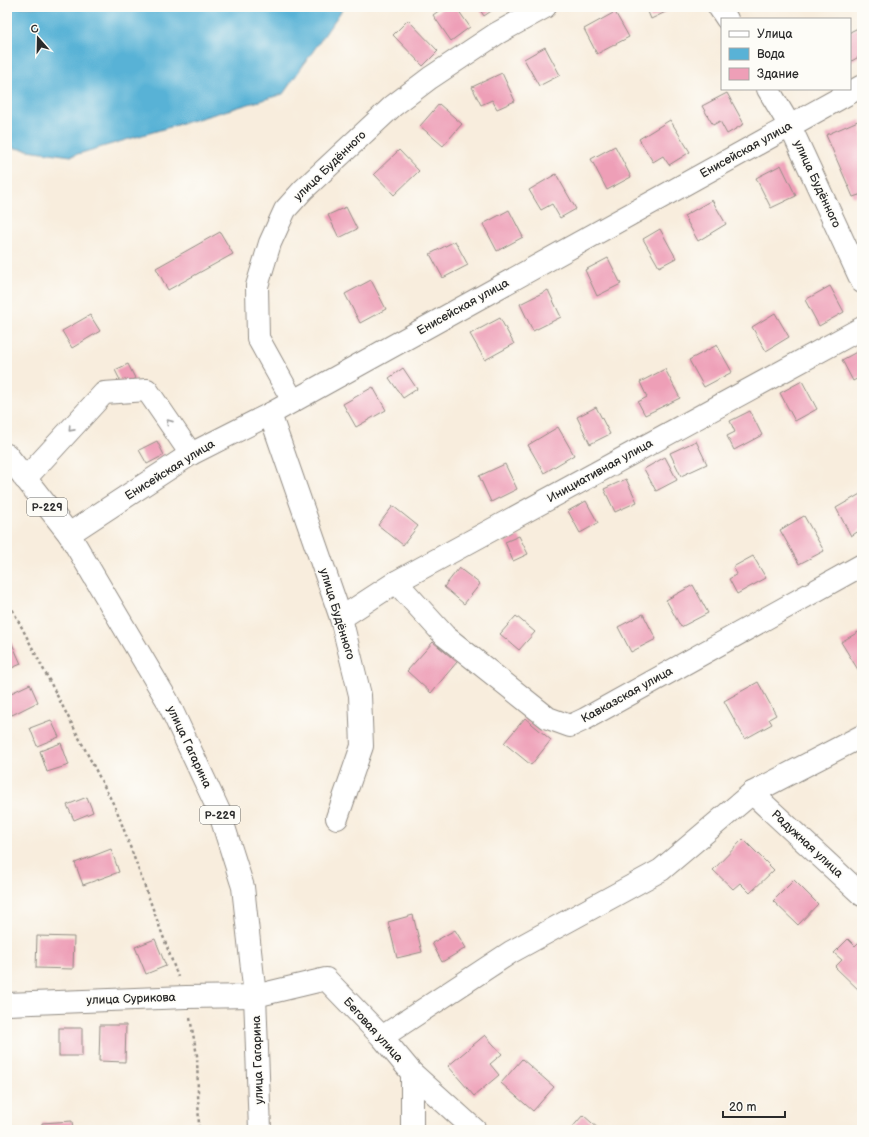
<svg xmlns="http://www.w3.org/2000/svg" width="869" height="1137" font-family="'Balsamiq Sans',sans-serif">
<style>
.water{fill:#59b2d6;stroke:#426e80}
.building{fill:#ee9fb7}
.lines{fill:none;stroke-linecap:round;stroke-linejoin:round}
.minor-casing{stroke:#928c84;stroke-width:24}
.major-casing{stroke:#928c84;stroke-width:24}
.path{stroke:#928c84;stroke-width:2.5;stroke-dasharray:3 3;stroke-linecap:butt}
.minor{stroke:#fff;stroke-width:22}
.major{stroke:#fff;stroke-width:22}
.oneway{stroke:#a0a0a0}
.labels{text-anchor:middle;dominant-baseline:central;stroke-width:3.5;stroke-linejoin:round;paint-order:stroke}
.shield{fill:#fdfcf7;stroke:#6a6a68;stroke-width:1}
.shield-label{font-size:11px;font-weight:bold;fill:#2b2b2b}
.street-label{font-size:12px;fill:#2b2b2b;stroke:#fdfcf7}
</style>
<rect width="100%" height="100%" fill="#fdfcf7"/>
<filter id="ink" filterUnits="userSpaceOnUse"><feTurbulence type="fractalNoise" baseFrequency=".025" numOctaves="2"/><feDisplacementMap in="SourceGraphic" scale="8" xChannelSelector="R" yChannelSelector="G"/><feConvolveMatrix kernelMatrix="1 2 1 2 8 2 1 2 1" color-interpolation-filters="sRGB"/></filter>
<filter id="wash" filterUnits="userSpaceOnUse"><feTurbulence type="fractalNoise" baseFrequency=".012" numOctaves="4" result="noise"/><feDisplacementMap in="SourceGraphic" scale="16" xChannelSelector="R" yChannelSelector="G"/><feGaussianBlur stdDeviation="0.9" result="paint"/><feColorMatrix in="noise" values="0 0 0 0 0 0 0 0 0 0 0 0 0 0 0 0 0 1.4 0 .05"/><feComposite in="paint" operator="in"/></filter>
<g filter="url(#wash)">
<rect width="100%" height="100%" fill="#f8eddd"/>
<path class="water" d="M7,7H344L283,94L71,156L7,147Z"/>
<g id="blocks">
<g class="building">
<path d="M444,7H456L470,27L451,41L433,15Z"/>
<path d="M478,7H497L484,16Z"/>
<path d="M646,7H676L651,19Z"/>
<path d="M615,12L629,37L597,54L584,29Z"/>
<path d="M408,20L438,51L423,66L393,35Z"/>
<path d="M858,28L862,36V55L850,62V32Z"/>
<path d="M545,47L560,75L539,86L524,59Z"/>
<path d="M502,73L515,101L497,109L492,100L481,105L472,87Z"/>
<path d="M727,93L744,124L727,134L720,121L713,125L702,106Z"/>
<path d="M439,104L462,124L443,146L420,126Z"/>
<path d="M670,120L690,152L669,165L663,156L653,162L639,139Z"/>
<path d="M860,120L862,124V194L853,197L826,135Z"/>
<path d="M615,146L631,177L607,190L591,159Z"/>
<path d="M399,150L419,171L394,195L374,174Z"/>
<path d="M781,165L796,196L771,208L756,178Z"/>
<path d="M556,174L576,209L560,218L552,204L541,210L529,190Z"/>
<path d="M712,200L726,224L698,241L684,216Z"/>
<path d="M346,207L357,229L339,238L328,215Z"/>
<path d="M509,210L523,237L497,251L483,224Z"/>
<path d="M660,229L676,258L659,267L643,239Z"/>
<path d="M220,232L233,254L168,290L156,268Z"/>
<path d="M455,241L468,265L443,278L430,254Z"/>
<path d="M608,258L621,284L597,296L585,270Z"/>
<path d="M371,280L386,309L360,323L345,294Z"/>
<path d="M830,286L844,312L819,326L805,300Z"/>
<path d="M548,290L561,317L533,331L520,304Z"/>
<path d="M775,313L789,337L766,351L752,327Z"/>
<path d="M90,315L100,331L72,348L62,331Z"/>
<path d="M500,318L514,344L485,360L470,334Z"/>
<path d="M717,345L732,372L704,387L689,360Z"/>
<path d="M862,349V376L853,381L842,360Z"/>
<path d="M128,364L136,380L123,386L115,370Z"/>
<path d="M403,368L417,389L403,398L389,378Z"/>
<path d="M665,369L680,398L645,415L638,402L647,397L640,382Z"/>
<path d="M802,381L817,409L795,421L780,393Z"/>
<path d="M373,387L386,410L356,427L343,404Z"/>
<path d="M596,407L610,434L590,444L577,417Z"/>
<path d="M750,411L762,435L734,450L727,436L735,432L730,421Z"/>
<path d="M558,427L574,455L544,473L528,445Z"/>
<path d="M157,441L164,455L147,464L139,450Z"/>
<path d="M696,441L707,464L681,476L670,453Z"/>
<path d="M665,457L677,480L656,491L644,469Z"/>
<path d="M505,464L517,489L491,502L479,476Z"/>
<path d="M626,479L637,502L615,512L604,489Z"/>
<path d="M862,493V529L851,536L836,508Z"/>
<path d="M586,501L598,523L580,533L568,511Z"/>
<path d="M393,506L418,526L403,545L378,525Z"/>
<path d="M804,516L824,551L799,564L780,530Z"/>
<path d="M519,536L528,554L513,561L505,542Z"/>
<path d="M753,556L766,578L737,594L729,579L737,574L733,567Z"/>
<path d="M459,568L480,584L464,604L444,587Z"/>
<path d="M693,585L708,613L681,627L666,600Z"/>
<path d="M643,614L656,639L631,652L618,627Z"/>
<path d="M516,616L535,632L519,650L500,634Z"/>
<path d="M862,630V672L860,673L841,642Z"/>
<path d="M10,639L21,664L7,670V640Z"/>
<path d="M433,642L457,662L431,693L407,671Z"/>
<path d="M758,682L776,715L769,719L772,724L745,739L724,701Z"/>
<path d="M30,684L38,702L12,715L7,705V695Z"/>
<path d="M525,718L551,740L531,765L504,743Z"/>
<path d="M51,720L59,737L37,746L30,728Z"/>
<path d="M61,743L69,765L47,772L40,751Z"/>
<path d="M87,797L93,812L74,820L67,805Z"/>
<path d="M743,839L774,870L750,893L740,883L733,889L713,870Z"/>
<path d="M111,849L119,872L83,885L75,863Z"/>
<path d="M794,880L818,904L798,925L773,901Z"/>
<path d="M413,915L422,952L397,958L388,922Z"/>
<path d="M455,930L466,948L442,962L432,943Z"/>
<path d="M37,936L74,937L73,969L36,968Z"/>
<path d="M155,939L166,966L146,974L135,947Z"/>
<path d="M848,939L855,946L862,939V993L835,967L842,960L834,953Z"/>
<path d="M100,1025H126L125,1062L99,1061Z"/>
<rect x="59" y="1028" width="23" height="28"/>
<path d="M485,1035L502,1054L490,1064L499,1075L474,1096L448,1066Z"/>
<path d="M522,1059L554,1087L533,1111L501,1083Z"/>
<path d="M583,1115L600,1130H570Z"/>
<path d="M72,1121L73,1130H42V1123Z"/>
</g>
</g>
</g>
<g filter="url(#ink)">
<use href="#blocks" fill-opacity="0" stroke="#928c84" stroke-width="1"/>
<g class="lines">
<defs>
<g id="minor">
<path d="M719,7L727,19"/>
<path d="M768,89L790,126L862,282"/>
<path d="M293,401L258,338L257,286L270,243L285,210L303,190L393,106L430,78L496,34L545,7"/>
<path d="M270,414L341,618L360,695L362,746L337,818"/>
<path d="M25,479L104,393L147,390L191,454"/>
<path d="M69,534L191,454L270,414L862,86"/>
<path d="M396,582L445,636L548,718L570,726L585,719L862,565"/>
<path d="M341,618L396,582L862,328"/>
<path d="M752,793L862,895"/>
<path d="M7,1004L186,997L255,996L326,979L382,1037L412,1073L475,1130"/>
<path d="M382,1037L511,952L661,870L752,793L862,736"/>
<path d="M412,1130V1073"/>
</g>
<path id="major" d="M7,455L69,534L167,700L219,811L243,887L255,996L260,1130"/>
</defs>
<use href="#minor" class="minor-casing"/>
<use href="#major" class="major-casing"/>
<g class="path">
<path d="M7,599L117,811L178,977"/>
<path d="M190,1018L197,1055L199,1130"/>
</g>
<use href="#minor" class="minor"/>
<use href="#major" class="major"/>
</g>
<defs><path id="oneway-chevron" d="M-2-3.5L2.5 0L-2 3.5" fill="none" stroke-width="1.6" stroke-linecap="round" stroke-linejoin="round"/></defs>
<g class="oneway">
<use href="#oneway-chevron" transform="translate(169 422) rotate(-125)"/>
<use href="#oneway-chevron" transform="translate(71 429) rotate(132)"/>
</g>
</g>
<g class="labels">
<g class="shield">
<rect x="27" y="498" width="40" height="18" rx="3"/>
<rect x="200" y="806" width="40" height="18" rx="3"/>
</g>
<g class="shield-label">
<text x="47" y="507">Р-229</text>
<text x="220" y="815">Р-229</text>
</g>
<g class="street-label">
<text transform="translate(746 150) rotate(-29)">Енисейская улица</text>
<text transform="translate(330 166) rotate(-44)">улица Будённого</text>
<text transform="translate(817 184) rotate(65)">улица Будённого</text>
<text transform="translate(463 307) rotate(-29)">Енисейская улица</text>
<text transform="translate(170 470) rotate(-32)">Енисейская улица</text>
<text transform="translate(600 471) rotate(-29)">Инициативная улица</text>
<text transform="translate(337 614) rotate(73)">улица Будённого</text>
<text transform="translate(627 695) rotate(-29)">Кавказская улица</text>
<text transform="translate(189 747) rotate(65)">улица Гагарина</text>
<text transform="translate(807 844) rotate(43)">Радужная улица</text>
<text transform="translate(131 999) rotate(-2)">улица Сурикова</text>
<text transform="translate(373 1030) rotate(48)">Беговая улица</text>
<text transform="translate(258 1060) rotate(-92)">улица Гагарина</text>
</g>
</g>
<rect width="869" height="1137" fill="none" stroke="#fdfcf7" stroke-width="24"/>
<rect x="721" y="18" width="130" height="72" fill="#fdfcf7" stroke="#a9a8a5"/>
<rect x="729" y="31" width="20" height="6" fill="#ffffff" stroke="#a9a8a5"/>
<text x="757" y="38" font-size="12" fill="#2b2b2b">Улица</text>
<rect x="729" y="48" width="20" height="12" fill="#59b2d6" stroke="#a9a8a5"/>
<text x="757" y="58" font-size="12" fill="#2b2b2b">Вода</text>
<rect x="729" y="68" width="20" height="12" fill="#ee9fb7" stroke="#a9a8a5"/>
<text x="757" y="78" font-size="12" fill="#2b2b2b">Здание</text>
<g transform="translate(38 38) rotate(340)" stroke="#fdfcf7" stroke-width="3" paint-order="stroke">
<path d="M0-3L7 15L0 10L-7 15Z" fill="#2b2b2b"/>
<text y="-6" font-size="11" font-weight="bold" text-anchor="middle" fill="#2b2b2b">С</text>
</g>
<path d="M723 1111v6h62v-6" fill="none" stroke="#2b2b2b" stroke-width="2"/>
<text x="729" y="1111" font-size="12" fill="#2b2b2b" stroke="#fdfcf7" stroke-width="3" paint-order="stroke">20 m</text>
</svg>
